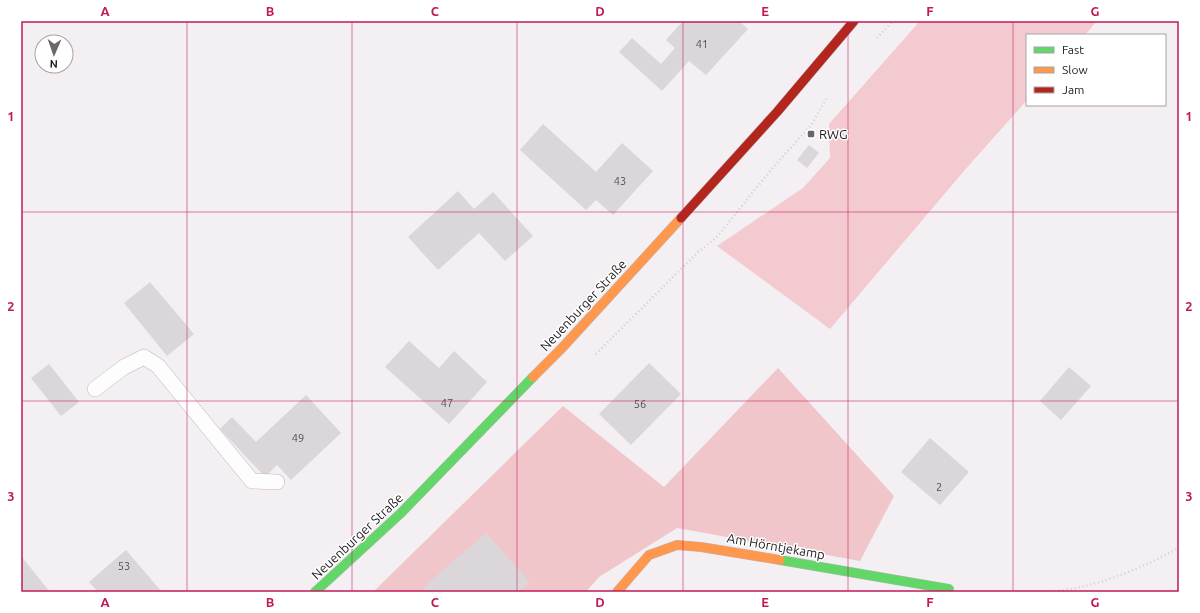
<svg xmlns="http://www.w3.org/2000/svg" width="1200" height="613" font-family="Ubuntu,sans-serif">
<style>
.green{fill:#f3cacf}
.forest{fill:#f0c6cb}
.building{fill:#dbd6d9}
.lines{fill:none;stroke-linecap:round;stroke-linejoin:round}
.lane-casing{stroke:#bcb8bb;stroke-width:16}
.fast-casing{stroke:#bcb8bb;stroke-width:10}
.slow-casing{stroke:#bcb8bb;stroke-width:10}
.jam-casing{stroke:#bcb8bb;stroke-width:10}
.path{stroke:#d0ced0;stroke-width:2.5;stroke-dasharray:1 3;stroke-linecap:butt}
.lane{stroke:#fdfdfd;stroke-width:15}
.fast{stroke:#63d668;stroke-width:9}
.slow{stroke:#ff974d;stroke-width:9}
.jam{stroke:#b3261e;stroke-width:9}
.grid{fill:none;stroke:#c2185b;stroke-width:1;stroke-opacity:0.55}
.poi-dot{fill:#6a6669;stroke:#fff;stroke-width:1.5}
.labels{text-anchor:middle;dominant-baseline:central;stroke-width:3;stroke-linejoin:round;paint-order:stroke}
.number-label{font-size:11px;fill:#504c50}
.poi-label{font-size:13px;fill:#1f1c1f;stroke:#fff;text-anchor:start}
.street-label{font-size:13px;fill:#1f1c1f;stroke:#fff}
.neatline{fill:none;stroke:#c2185b;stroke-width:1.5}
.grid-label{font-size:13px;text-anchor:middle;font-weight:bold;fill:#c2185b}
</style>
<rect width="100%" height="100%" fill="#f4eff3"/>
<path class="green" d="M920,21H1097L1085,35H1027V100L963,172L830,329L717,246L803,188L830,158L829,124Z"/>
<path class="forest" d="M778,368L894,496L860,561L677,528L599,577L586,592H373L563,406L664,487Z"/>
<g class="building">
<path d="M683,21H739L748,29L706,75L689,61L662,91L619,52L632,38L661,64L675,48L666,40Z"/>
<path d="M543,124L596,172L622,143L653,171L613,215L596,200L586,210L520,150Z"/>
<path d="M809,145L819,153L807,168L797,160Z"/>
<path d="M458,191L474,209L493,192L533,236L505,261L479,233L438,270L408,237Z"/>
<path d="M150,282L194,334L167,356L124,303Z"/>
<path d="M409,341L439,368L454,351L487,382L449,424L385,367Z"/>
<path d="M649,363L681,394L631,445L599,414Z"/>
<path d="M49,364L79,402L61,416L31,378Z"/>
<path d="M1069,367L1091,386L1061,420L1040,401Z"/>
<path d="M306,395L341,433L291,480L277,465L265,477L220,429L232,417L256,442Z"/>
<path d="M930,438L969,472L940,505L901,472Z"/>
<path d="M486,533L530,582L518,592H427L423,588Z"/>
<path d="M126,550L162,592H98L89,582Z"/>
<path d="M21,556L50,592H21Z"/>
</g>
<g class="lines">
<defs>
<path id="lane" d="M95,389L124,367L144,357L158,366L252,481L277,482"/>
<g id="fast">
<path d="M780,560L949,589"/>
<path d="M315,592L401,513L533,377"/>
</g>
<g id="slow">
<path d="M533,377L562,348L681,218"/>
<path d="M617,592L649,555L677,545L701,547L780,560"/>
</g>
<path id="jam" d="M681,218L777,112L854,21"/>
</defs>
<use href="#lane" class="lane-casing"/>
<use href="#fast" class="fast-casing"/>
<use href="#slow" class="slow-casing"/>
<use href="#jam" class="jam-casing"/>
<g class="path">
<path d="M877,38L893,21"/>
<path d="M596,354L698,252L716,238L770,171L812,124L826,99"/>
<path d="M1047,592C1093,589 1138,570 1179,548"/>
</g>
<use href="#lane" class="lane"/>
<use href="#fast" class="fast"/>
<use href="#slow" class="slow"/>
<use href="#jam" class="jam"/>
</g>
<path class="grid" d="M187,21V592M352,21V592M517,21V592M683,21V592M848,21V592M1013,21V592M21,212H1179M21,401H1179"/>
<rect class="poi-dot" x="807" y="130" width="8" height="8" rx="2"/>
<g class="labels">
<g class="number-label">
<text x="702" y="44">41</text>
<text x="620" y="181">43</text>
<text x="447" y="403">47</text>
<text x="640" y="404">56</text>
<text x="298" y="438">49</text>
<text x="939" y="487">2</text>
<text x="124" y="566">53</text>
</g>
<g class="poi-label">
<text x="819" y="134">RWG</text>
</g>
<g class="street-label">
<text transform="translate(583 305) rotate(-47)">Neuenburger Straße</text>
<text transform="translate(357 536) rotate(-43)">Neuenburger Straße</text>
<text transform="translate(776 546) rotate(10)">Am Hörntjekamp</text>
</g>
</g>
<rect width="1200" height="613" fill="none" stroke="#ffffff" stroke-width="44"/>
<rect x="1026" y="34" width="140" height="72" fill="#ffffff" stroke="#a5a4a5"/>
<rect x="1034" y="47" width="20" height="6" fill="#63d668" stroke="#a5a4a5"/>
<text x="1062" y="54" font-size="12" fill="#1f1c1f">Fast</text>
<rect x="1034" y="67" width="20" height="6" fill="#ff974d" stroke="#a5a4a5"/>
<text x="1062" y="74" font-size="12" fill="#1f1c1f">Slow</text>
<rect x="1034" y="87" width="20" height="6" fill="#b3261e" stroke="#a5a4a5"/>
<text x="1062" y="94" font-size="12" fill="#1f1c1f">Jam</text>
<g transform="translate(54 54) rotate(182)"><circle r="19" fill="#ffffff" stroke="#a5a4a5"/>
<path d="M0-3L7 15L0 10L-7 15Z" fill="#6a6669"/>
<text y="-6" font-size="11" font-weight="bold" text-anchor="middle" fill="#1f1c1f">N</text>
</g>
<rect x="22" y="22" width="1156" height="569" class="neatline"/>
<g class="grid-label">
<text x="105" y="16">A</text>
<text x="270" y="16">B</text>
<text x="435" y="16">C</text>
<text x="600" y="16">D</text>
<text x="765" y="16">E</text>
<text x="930" y="16">F</text>
<text x="1095" y="16">G</text>
<text x="11" y="121">1</text>
<text x="1189" y="121">1</text>
<text x="11" y="311">2</text>
<text x="1189" y="311">2</text>
<text x="11" y="501">3</text>
<text x="1189" y="501">3</text>
<text x="105" y="607">A</text>
<text x="270" y="607">B</text>
<text x="435" y="607">C</text>
<text x="600" y="607">D</text>
<text x="765" y="607">E</text>
<text x="930" y="607">F</text>
<text x="1095" y="607">G</text>
</g>
</svg>
